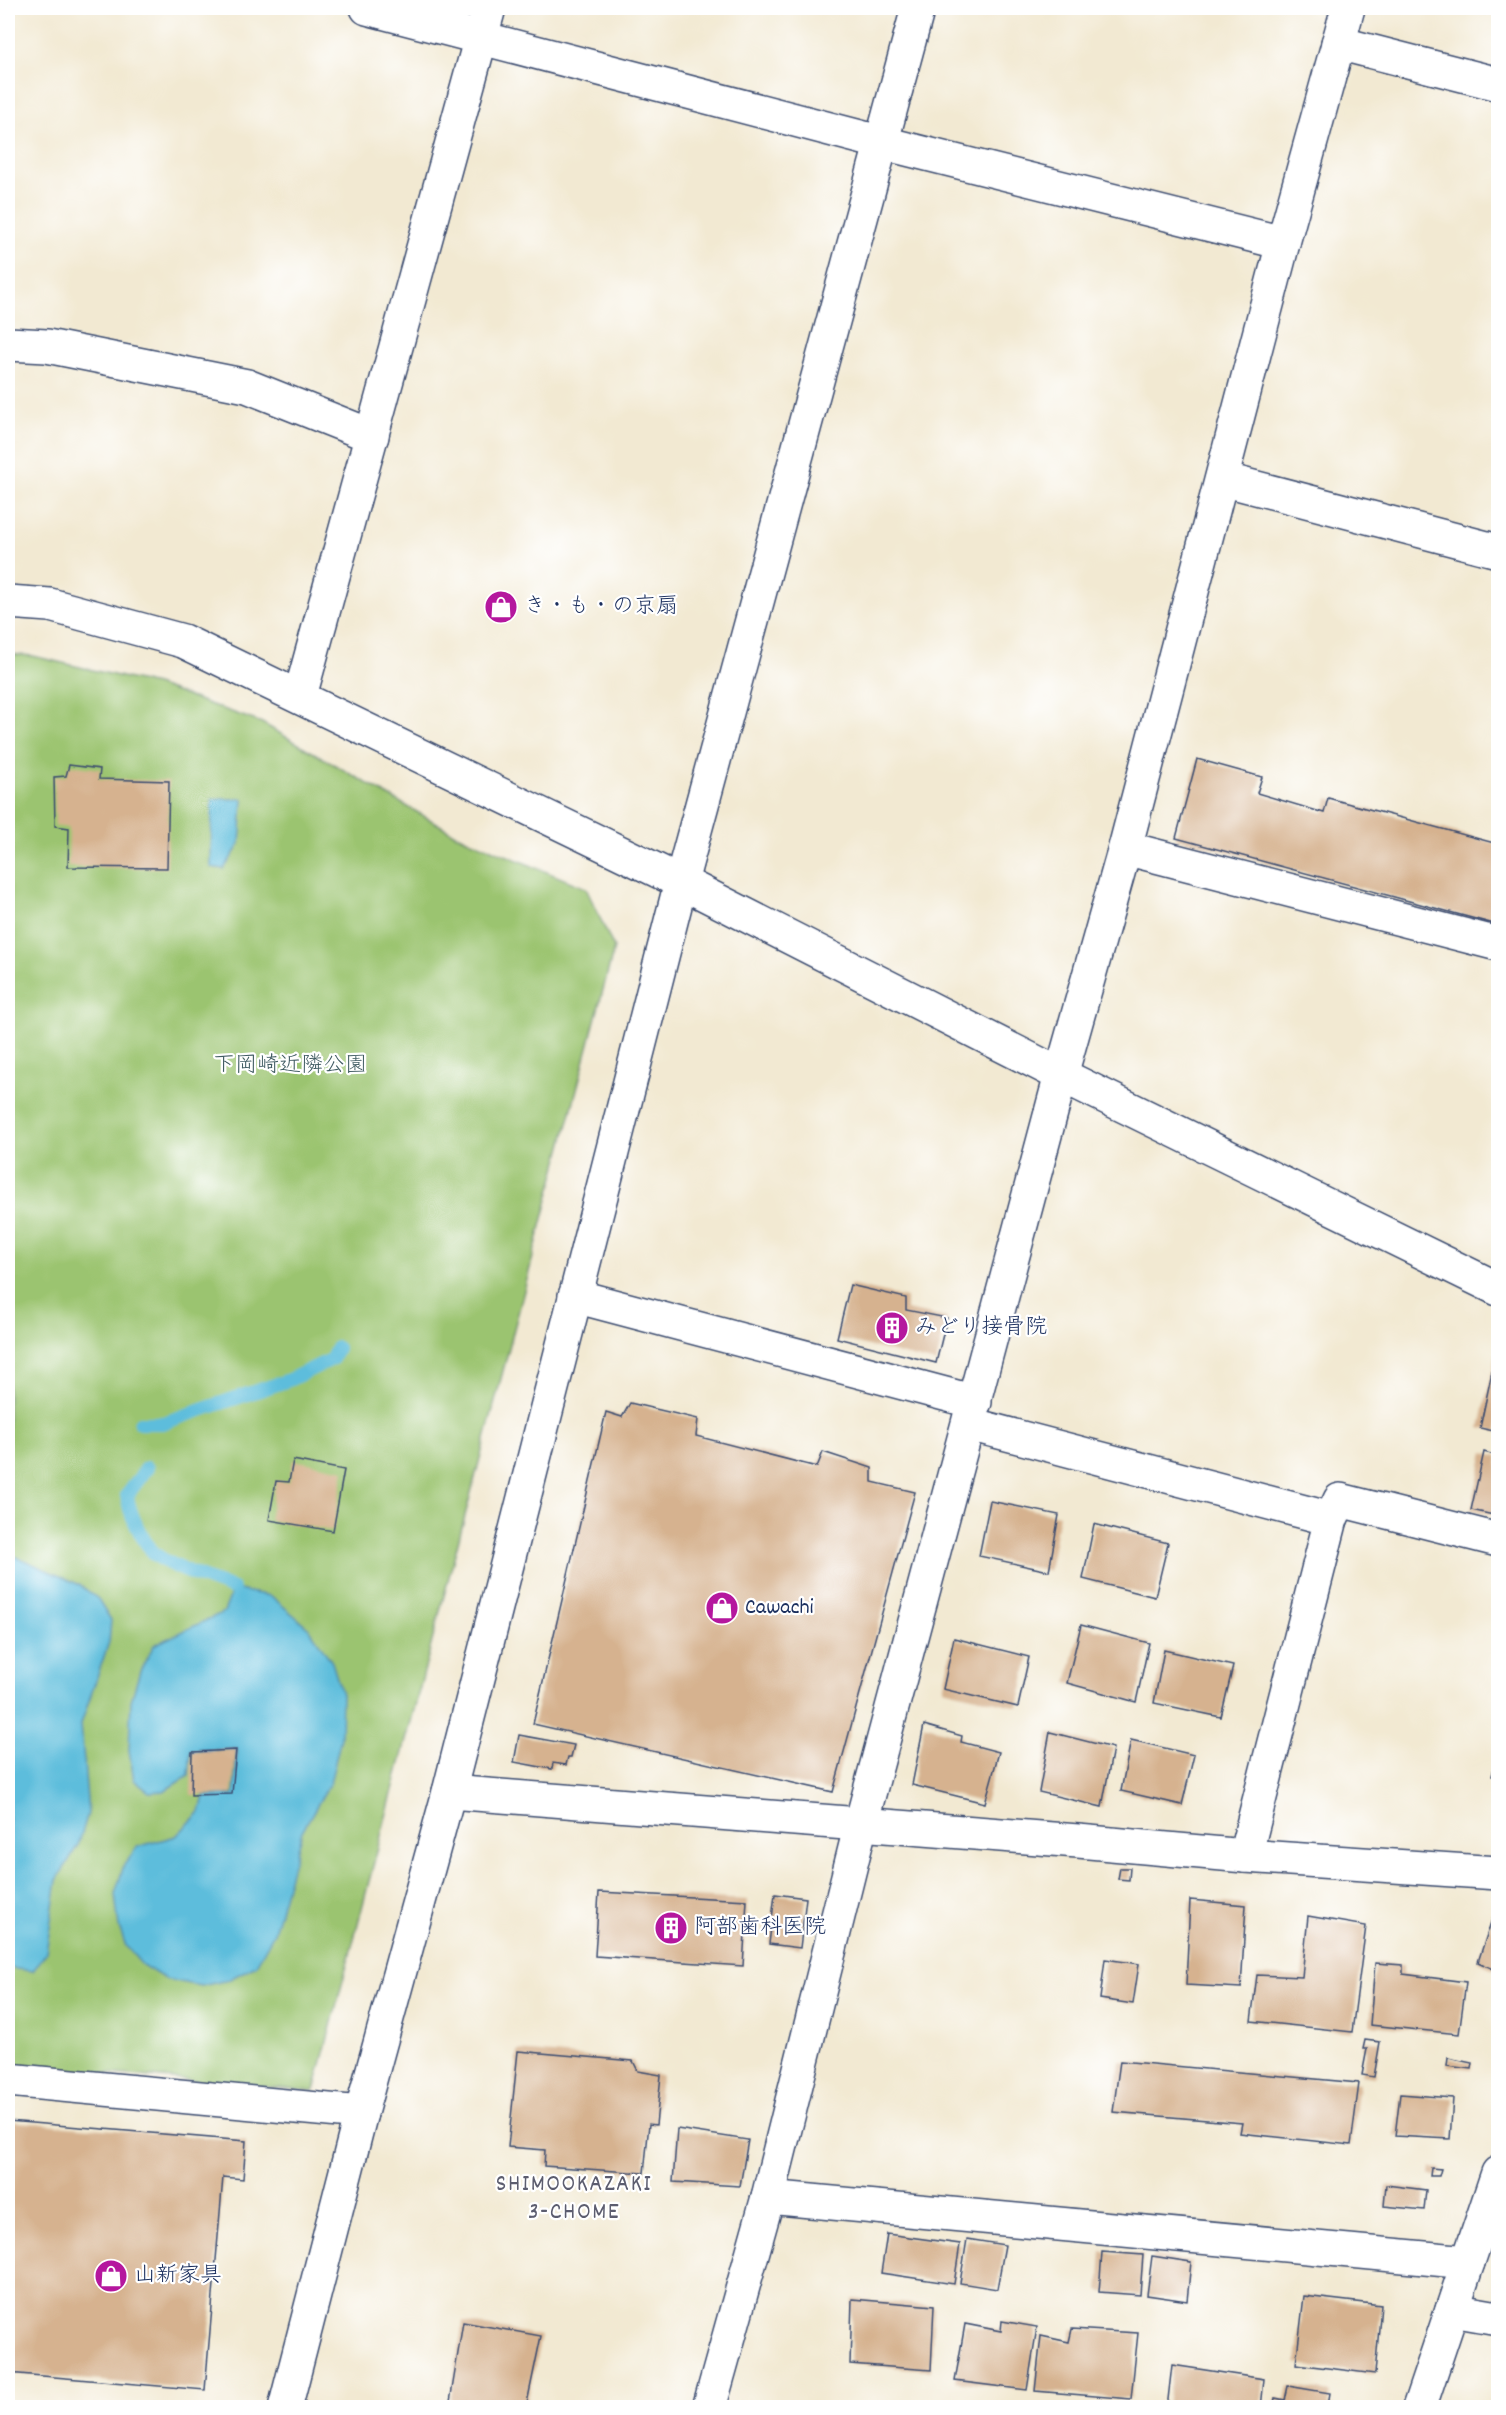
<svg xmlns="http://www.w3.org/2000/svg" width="1506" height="2415" font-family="Dekko,'Klee One',sans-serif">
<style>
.green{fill:#9bc470;stroke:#5b7a67;stroke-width:1.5}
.water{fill:#5dbddc;stroke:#3c769d;stroke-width:1.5}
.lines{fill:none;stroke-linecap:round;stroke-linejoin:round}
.stream{stroke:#5dbddc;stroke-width:14}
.building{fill:#d6b28f}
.minor-casing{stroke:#3b4b6f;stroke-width:36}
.minor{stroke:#fff;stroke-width:33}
.labels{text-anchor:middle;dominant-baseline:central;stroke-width:4.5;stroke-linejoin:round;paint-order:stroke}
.poi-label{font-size:22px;fill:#1b2f5e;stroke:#fff;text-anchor:start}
.park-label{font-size:22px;fill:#415c63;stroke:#fff}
.neighbourhood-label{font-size:24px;letter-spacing:1.5px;fill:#5c5d6f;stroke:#fff}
</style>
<rect width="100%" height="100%" fill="#fff"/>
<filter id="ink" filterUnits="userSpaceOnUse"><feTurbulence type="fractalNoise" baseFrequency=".0167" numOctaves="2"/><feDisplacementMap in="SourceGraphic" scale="12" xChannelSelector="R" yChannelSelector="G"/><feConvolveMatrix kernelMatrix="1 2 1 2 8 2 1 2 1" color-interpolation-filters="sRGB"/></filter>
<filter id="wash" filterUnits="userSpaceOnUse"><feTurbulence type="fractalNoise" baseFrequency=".008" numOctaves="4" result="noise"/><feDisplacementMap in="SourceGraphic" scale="24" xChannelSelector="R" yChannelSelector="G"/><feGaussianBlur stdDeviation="1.35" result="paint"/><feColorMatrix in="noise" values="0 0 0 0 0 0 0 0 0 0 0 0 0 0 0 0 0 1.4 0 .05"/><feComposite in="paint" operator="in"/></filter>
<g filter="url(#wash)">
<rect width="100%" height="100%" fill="#f2e9d2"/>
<path class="green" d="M8,654L33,656L156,685L262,723L457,835L586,888L614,948L314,2091L8,2065Z"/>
<g class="water">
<path d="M212,799H243L240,844L224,869L211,867Z"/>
<path d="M8,1553L80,1585L98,1599L111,1620L109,1642L81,1724L88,1813L79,1843L57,1880L46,1953L33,1971L8,1968Z"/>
<path d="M233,1589L271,1596L309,1628L332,1662L342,1694L341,1738L330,1783L302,1831L274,1933L256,1965L228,1980L201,1986L165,1979L142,1965L126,1946L119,1927L115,1894L124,1865L137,1847L176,1836L200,1812L204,1796L234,1795L237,1749L191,1751L189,1775L164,1791L149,1792L134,1780L129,1750L131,1701L140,1671L154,1645L224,1612Z"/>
</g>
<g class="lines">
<g class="stream">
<path d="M140,1423H163L289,1380L332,1359L337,1348"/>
<path d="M147,1468L127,1495C129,1513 142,1541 155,1554C169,1567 215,1582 233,1589"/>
</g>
</g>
<g id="blocks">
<g class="building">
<path d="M1197,759L1262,777L1257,793L1324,813L1328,798L1498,844V925L1176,838Z"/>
<path d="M69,765L100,769L99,779L169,781L167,868L68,867L69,828L55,826L54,777L66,776Z"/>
<path d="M850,1285L906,1298V1310L947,1318L936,1363L837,1338Z"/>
<path d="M1496,1353H1498V1432L1480,1428Z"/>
<path d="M630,1403L698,1419L696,1436L817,1467L823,1452L872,1468V1482L915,1492L833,1792L533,1724L606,1412L622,1417Z"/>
<path d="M1484,1452L1498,1456V1516L1471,1510Z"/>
<path d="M293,1460L344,1470L333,1531L269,1520L276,1481L289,1482Z"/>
<path d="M990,1501L1059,1515L1049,1571L979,1556Z"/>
<path d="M1094,1524L1168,1543L1155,1597L1083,1579Z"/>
<path d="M1081,1625L1149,1643L1136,1702L1067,1683Z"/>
<path d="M954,1638L1029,1657L1018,1707L943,1689Z"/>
<path d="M1164,1650L1233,1666L1221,1717L1154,1703Z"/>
<path d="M924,1725L962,1736L961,1742L999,1752L985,1803L912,1785Z"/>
<path d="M1050,1732L1113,1748L1102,1807L1039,1792Z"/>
<path d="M519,1735L574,1745L571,1757H568L566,1765L553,1763L552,1769L514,1762Z"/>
<path d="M1131,1740L1194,1755L1182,1805L1121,1791Z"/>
<path d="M236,1750L232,1794L191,1795L192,1752Z"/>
<path d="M1498,1752V1778L1492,1776Z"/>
<path d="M1120,1868H1130L1129,1880L1118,1879Z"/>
<path d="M599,1892L747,1900L743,1966L595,1956Z"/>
<path d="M775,1894L806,1898L800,1948L769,1944Z"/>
<path d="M1190,1900L1246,1905L1241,1988L1186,1985Z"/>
<path d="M1496,1907H1498V1971L1478,1962Z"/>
<path d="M1308,1916L1366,1926L1352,2032L1251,2021L1257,1975L1302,1977Z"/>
<path d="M1105,1959L1139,1964L1133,2004L1100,1999Z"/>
<path d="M1375,1963L1403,1965V1974L1466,1982L1459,2034L1370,2025Z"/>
<path d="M1365,2040L1380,2042L1374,2077L1362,2075L1367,2049H1363Z"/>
<path d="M518,2051L633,2061L638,2071L661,2075L656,2125L649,2124L644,2173L544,2166L545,2150L508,2147Z"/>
<path d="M1448,2058L1472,2063L1471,2069L1447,2066Z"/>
<path d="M1120,2061L1359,2083L1351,2145L1240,2133L1242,2123L1113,2112Z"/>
<path d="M1400,2094L1453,2098L1450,2139L1395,2136Z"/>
<path d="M8,2121L246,2141L243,2179L223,2177L205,2390L8,2373Z"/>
<path d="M677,2129L748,2140L740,2186L673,2182Z"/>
<path d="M1431,2168L1441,2169L1439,2176H1430Z"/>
<path d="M1386,2185L1426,2190L1424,2210L1384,2206Z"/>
<path d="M887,2234L960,2244L954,2284L881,2273Z"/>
<path d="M967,2239L1005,2245L997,2289L960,2283Z"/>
<path d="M1102,2252L1143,2255L1140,2295L1099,2292Z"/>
<path d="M1152,2256L1191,2262L1187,2301L1147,2295Z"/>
<path d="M1304,2296L1381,2305L1375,2374L1296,2364Z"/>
<path d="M852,2299L934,2306L931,2370L850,2364Z"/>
<path d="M1002,2321L1037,2327L1027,2390L955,2381L965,2324L1001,2331Z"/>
<path d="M463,2322L541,2336L526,2408H449Z"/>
<path d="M1072,2329L1138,2333L1131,2399L1035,2391L1041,2336L1069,2342Z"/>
<path d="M1172,2365L1264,2379L1261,2408H1167Z"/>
<path d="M1288,2386L1330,2393L1328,2405L1336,2408H1273L1275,2398L1285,2400Z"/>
</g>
</g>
</g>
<g filter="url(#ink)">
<use href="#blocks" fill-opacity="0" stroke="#3b4b6f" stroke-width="1.5"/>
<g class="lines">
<defs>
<g id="minor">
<path d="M367,8L883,143L1283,243"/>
<path d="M1338,43L1498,84"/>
<path d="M8,344L47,346L247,386L372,436"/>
<path d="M1222,479L1498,551"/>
<path d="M8,602L50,605L183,641L681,882L1061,1075L1498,1289"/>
<path d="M300,696L489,8"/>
<path d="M1125,848L1498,944"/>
<path d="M575,1296L975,1402"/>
<path d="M969,1424L1331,1519L1245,1856"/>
<path d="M1331,1519L1340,1500L1498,1540"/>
<path d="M449,1792L1078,1841L1245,1856L1498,1873"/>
<path d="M8,2080L361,2113"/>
<path d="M768,2197L1468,2262"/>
<path d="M1452,2310L1498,2318"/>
<path d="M285,2408L361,2113L449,1792L681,882L918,8"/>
<path d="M709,2408L768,2197L861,1824L1061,1075L1125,848L1283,243L1348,8"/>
<path d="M1419,2408L1498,2173"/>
</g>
</defs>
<use href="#minor" class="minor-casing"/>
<use href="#minor" class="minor"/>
</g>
</g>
<defs>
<symbol id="shop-disc" viewBox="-11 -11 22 22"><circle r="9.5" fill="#b5179e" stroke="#fff"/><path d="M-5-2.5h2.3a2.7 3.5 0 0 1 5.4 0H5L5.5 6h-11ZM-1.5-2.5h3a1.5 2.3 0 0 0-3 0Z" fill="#fff"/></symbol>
<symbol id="building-disc" viewBox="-11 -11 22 22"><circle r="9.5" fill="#b5179e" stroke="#fff"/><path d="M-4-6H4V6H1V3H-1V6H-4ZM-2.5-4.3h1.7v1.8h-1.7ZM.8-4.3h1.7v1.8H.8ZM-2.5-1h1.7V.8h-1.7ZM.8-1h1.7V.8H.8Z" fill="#fff"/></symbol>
</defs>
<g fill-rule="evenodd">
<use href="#shop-disc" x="482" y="588" width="38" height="38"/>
<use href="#building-disc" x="873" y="1309" width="38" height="38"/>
<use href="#shop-disc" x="703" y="1589" width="38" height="38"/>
<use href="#building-disc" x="652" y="1909" width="38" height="38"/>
<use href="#shop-disc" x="92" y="2257" width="38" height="38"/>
</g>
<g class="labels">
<g class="poi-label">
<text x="524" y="607">き・も・の京扇</text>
<text x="915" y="1328">みどり接骨院</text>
<text x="745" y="1608">Cawachi</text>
<text x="694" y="1928">阿部歯科医院</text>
<text x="134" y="2276">山新家具</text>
</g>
<g class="park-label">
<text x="290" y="1066">下岡崎近隣公園</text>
</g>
<g class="neighbourhood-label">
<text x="574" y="2185">SHIMOOKAZAKI<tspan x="574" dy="28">3-CHOME</tspan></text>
</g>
</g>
<rect width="1506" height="2415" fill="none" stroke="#fff" stroke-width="30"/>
</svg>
